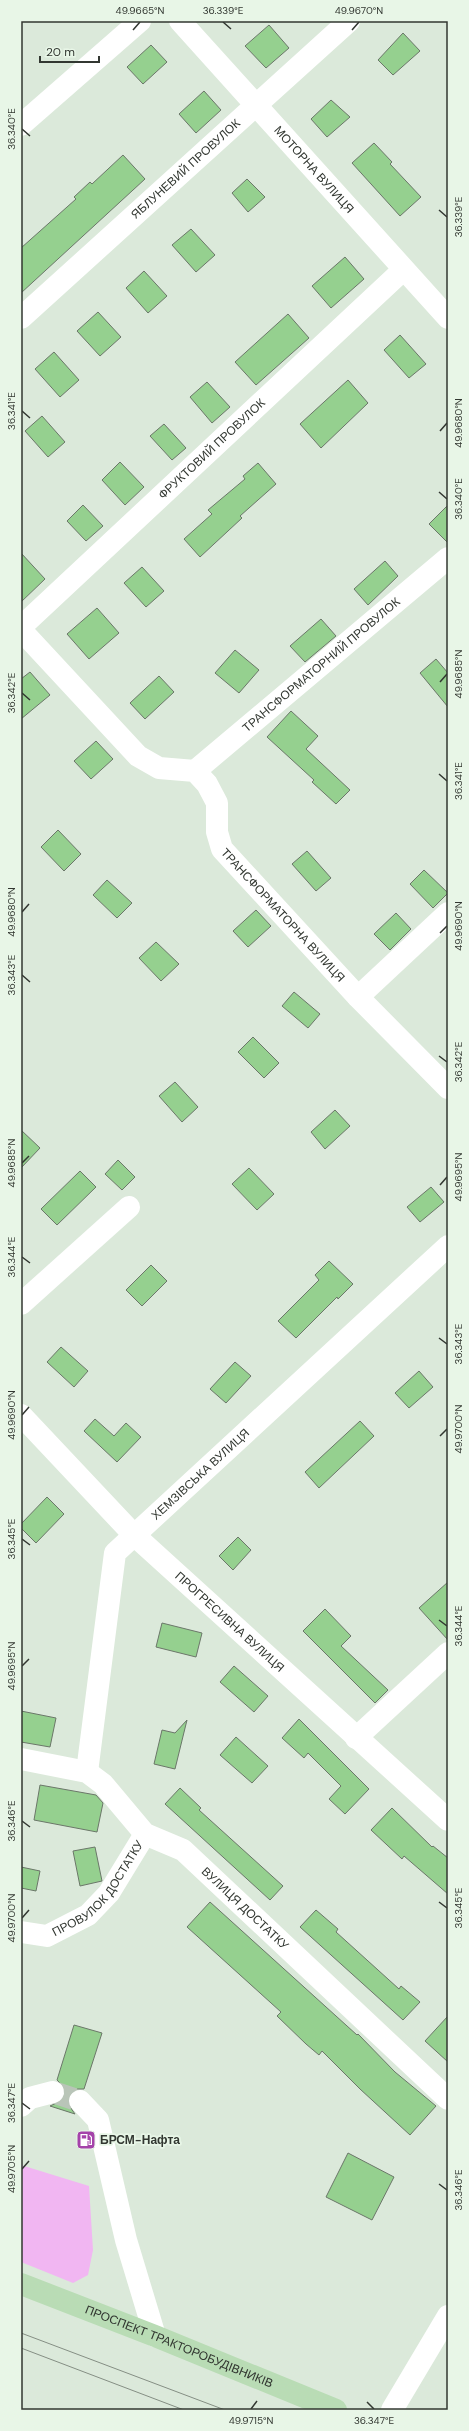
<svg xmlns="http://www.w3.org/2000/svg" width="469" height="2431" font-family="'DM Sans',sans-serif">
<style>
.green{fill:#f1b6f2}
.building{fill:#95d08f;stroke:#6b7769}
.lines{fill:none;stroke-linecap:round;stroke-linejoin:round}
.minor-tunnel{stroke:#b9c5b8;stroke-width:22;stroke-dasharray:22 11;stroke-linecap:butt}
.minor{stroke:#fff;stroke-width:22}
.major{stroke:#b9dcb5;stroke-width:22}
.tram{stroke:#858f84;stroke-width:1}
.ticks{fill:none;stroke:#323731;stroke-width:1.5}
.labels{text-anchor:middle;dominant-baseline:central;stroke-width:3.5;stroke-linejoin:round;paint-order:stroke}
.street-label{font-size:12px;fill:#323731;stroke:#e8f6e7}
.poi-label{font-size:12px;font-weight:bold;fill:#323731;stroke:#e8f6e7;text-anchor:start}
.neatline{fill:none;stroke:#323731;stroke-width:1.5}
.ticks-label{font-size:10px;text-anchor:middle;fill:#323731}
</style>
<rect width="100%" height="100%" fill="#dbe9da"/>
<path class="green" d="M21,2165L89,2186L93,2250L88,2275L73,2283L21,2262Z"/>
<g class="building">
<path d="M269,25L289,48L266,68L245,46Z"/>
<path d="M403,33L420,51L393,75L378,60Z"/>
<path d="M151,45L167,62L143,84L127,67Z"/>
<path d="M204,91L221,110L196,133L179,114Z"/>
<path d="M331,100L350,117L327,137L311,119Z"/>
<path d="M374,143L392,162L390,164L421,197L400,216L352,163Z"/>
<path d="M123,155L145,179L21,293V248L76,199L74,197L90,182L92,184Z"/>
<path d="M247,179L265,197L248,212L232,193Z"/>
<path d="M191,229L215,255L196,272L172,245Z"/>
<path d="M345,257L364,279L331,308L312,286Z"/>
<path d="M144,271L167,296L148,313L126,288Z"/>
<path d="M98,312L121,337L100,356L77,331Z"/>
<path d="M288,314L309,338L256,385L235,362Z"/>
<path d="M400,335L426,364L409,378L384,350Z"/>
<path d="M54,352L79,380L60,397L35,369Z"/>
<path d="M348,380L368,403L321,448L300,424Z"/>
<path d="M207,382L230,407L212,423L190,397Z"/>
<path d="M42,416L65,442L48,457L25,431Z"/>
<path d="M164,424L186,448L172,460L150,436Z"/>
<path d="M120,462L144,487L125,505L102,480Z"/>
<path d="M258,463L276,484L240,516L242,518L200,557L184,539L212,514L208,510L245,479L243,476Z"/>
<path d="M83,505L103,526L86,541L67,521Z"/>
<path d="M448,505V543L429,524Z"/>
<path d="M21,553L45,579L21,602Z"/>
<path d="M385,561L398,576L368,605L354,589Z"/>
<path d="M142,567L164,591L146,607L124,583Z"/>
<path d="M97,608L119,633L89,659L67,634Z"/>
<path d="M321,619L336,636L305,662L290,646Z"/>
<path d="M235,650L259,670L239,693L215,673Z"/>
<path d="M436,659L448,673V707L420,673Z"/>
<path d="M30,672L50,695L21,719V679Z"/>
<path d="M159,676L174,692L145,719L130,703Z"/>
<path d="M291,711L318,736L306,749L350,790L336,804L312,782L314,780L267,737Z"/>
<path d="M96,741L113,759L91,779L74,761Z"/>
<path d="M58,830L81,854L64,871L41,847Z"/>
<path d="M307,851L331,878L316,891L292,864Z"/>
<path d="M424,870L448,893L433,908L410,884Z"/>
<path d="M107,880L132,903L117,918L93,895Z"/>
<path d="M256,910L271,926L248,947L233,931Z"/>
<path d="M396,913L411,929L390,950L374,934Z"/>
<path d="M156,942L179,964L161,981L139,958Z"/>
<path d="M294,992L320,1014L308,1028L282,1006Z"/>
<path d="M253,1037L279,1063L264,1078L238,1052Z"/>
<path d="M175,1082L198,1107L182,1122L159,1096Z"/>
<path d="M335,1110L350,1126L325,1149L311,1132Z"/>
<path d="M21,1130L40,1148L21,1168Z"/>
<path d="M118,1160L135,1177L122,1190L105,1174Z"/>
<path d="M249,1168L274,1194L257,1210L232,1184Z"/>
<path d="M80,1171L96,1187L57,1225L41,1209Z"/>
<path d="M431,1187L444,1202L420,1222L407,1207Z"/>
<path d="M329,1261L353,1284L338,1299L337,1297L296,1338L278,1321L319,1280L315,1275Z"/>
<path d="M151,1265L167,1281L142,1306L126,1290Z"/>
<path d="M61,1347L88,1371L74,1387L47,1362Z"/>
<path d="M235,1362L251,1376L226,1403L210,1389Z"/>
<path d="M419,1371L433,1387L409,1408L395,1393Z"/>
<path d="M95,1419L114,1436L126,1423L141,1437L117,1462L84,1431Z"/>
<path d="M360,1421L374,1436L319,1488L305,1472Z"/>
<path d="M47,1497L64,1514L36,1543L21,1528V1524Z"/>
<path d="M238,1537L251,1550L233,1570L219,1556Z"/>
<path d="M448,1582V1640L419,1608Z"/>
<path d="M325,1609L351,1636L341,1646L388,1690L375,1703L303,1631Z"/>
<path d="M162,1623L202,1633L196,1657L156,1647Z"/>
<path d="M234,1666L268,1696L254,1712L220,1682Z"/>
<path d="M21,1711L56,1718L50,1747L21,1742Z"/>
<path d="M299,1719L369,1789L345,1814L329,1799L341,1786L308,1753L304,1758L282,1738Z"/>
<path d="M187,1720L175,1769L154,1764L162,1730L175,1733Z"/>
<path d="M236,1737L268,1766L252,1783L220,1755Z"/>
<path d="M40,1785L96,1795L103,1803L97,1832L34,1820Z"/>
<path d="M180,1788L201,1808L199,1810L283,1886L270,1900L165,1804Z"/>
<path d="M392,1808L432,1847L433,1846L448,1858V1894L404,1856L402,1859L371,1830Z"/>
<path d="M95,1847L102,1881L80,1886L73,1851Z"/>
<path d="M21,1867L40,1871L36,1891L21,1888Z"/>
<path d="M210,1902L357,2035L358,2034L395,2072L436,2106L410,2135L360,2089L322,2051L319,2055L306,2044L277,2016L281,2012L187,1927Z"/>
<path d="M316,1910L338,1929L336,1932L399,1989L401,1986L420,2002L403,2020L300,1927Z"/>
<path d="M448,2016V2062L425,2041Z"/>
<path d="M74,2025L102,2033L84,2089H77L68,2097V2104L75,2114L50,2106L61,2101L65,2096V2088L57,2080Z"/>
<path d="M348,2153L394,2177L372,2220L326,2197Z"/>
</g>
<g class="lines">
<path class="minor-tunnel" d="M53,2092L80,2101"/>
<g class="minor">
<path id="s1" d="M180,21L448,318"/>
<path d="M21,125L140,21"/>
<path id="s2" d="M21,318L349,21"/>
<path id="s3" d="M21,627L403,270"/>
<path id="s4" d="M21,630L138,756L159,768L195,771L207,784L217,803V832L222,849L358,997L448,1088"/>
<path id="s5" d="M195,771L448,558"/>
<path d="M358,997L448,913"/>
<path d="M21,1304L129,1207"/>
<path id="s6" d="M21,1415L133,1534L448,1820"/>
<path d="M356,1738L448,1653"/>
<path id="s7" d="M21,1759L87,1772L103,1784L145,1834L183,1850L448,2099"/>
<path id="s8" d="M87,1772L115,1553L448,1246"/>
<path id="s9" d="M21,1932L47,1936L88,1915L109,1893L145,1834"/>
<path d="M80,2101L98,2120L126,2240L155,2336"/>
<path d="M21,2106L30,2098L53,2092"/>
<path d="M392,2410L448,2316"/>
</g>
<path class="major" id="s10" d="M21,2284L155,2336L336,2410"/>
<g class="tram">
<path d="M21,2333L225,2410"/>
<path d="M21,2348L184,2410"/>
</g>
</g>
<path class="ticks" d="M223,22L231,29M133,30L140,22M352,30L359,22M22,129L30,136M439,210L447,217M22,411L30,418M440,431L447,423M439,492L447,499M440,682L447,674M22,693L30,700M439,774L447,781M22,912L29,904M440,933L447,926M22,975L30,982M439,1056L447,1062M22,1163L29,1156M440,1185L447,1177M22,1257L30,1263M439,1338L447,1344M22,1415L29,1407M440,1436L447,1429M22,1539L30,1545M439,1620L447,1626M22,1666L29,1659M22,1821L30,1827M439,1902L447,1908M22,1918L29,1910M22,2103L30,2109M22,2169L29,2161M439,2184L447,2190M367,2402L374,2409M251,2409L257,2401"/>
<defs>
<symbol id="fuel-square" viewBox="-11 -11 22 22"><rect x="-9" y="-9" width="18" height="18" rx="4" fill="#a543aa" stroke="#e8f6e7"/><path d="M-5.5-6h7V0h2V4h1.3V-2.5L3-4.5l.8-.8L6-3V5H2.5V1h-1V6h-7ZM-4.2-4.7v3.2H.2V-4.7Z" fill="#fff"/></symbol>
</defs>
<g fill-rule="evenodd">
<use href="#fuel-square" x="75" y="2129" width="22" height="22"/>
</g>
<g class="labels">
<g class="street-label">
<text stroke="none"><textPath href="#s2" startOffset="222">ЯБЛУНЕВИЙ ПРОВУЛОК</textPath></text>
<text stroke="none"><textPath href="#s1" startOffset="200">МОТОРНА ВУЛИЦЯ</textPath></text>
<text stroke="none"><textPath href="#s3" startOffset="261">ФРУКТОВИЙ ПРОВУЛОК</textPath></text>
<text stroke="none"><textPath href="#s5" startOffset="165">ТРАНСФОРМАТОРНИЙ ПРОВУЛОК</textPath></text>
<text stroke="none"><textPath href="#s4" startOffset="408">ТРАНСФОРМАТОРНА ВУЛИЦЯ</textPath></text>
<text stroke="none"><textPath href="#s8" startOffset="337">ХЕМЗІВСЬКА ВУЛИЦЯ</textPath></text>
<text stroke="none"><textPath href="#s6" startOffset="294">ПРОГРЕСИВНА ВУЛИЦЯ</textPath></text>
<text stroke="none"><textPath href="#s9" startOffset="98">ПРОВУЛОК ДОСТАТКУ</textPath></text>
<text stroke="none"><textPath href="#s7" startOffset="279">ВУЛИЦЯ ДОСТАТКУ</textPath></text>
<text stroke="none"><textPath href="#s10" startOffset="170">ПРОСПЕКТ ТРАКТОРОБУДІВНИКІВ</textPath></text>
</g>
<g class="poi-label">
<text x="100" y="2140">БРСМ-Нафта</text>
</g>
</g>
<rect width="469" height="2431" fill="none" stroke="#e8f6e7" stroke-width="44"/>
<path d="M40 56v6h59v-6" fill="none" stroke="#323731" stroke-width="2"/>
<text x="46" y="56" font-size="12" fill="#323731" stroke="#e8f6e7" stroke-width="3" paint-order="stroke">20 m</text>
<rect x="22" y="22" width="425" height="2387" class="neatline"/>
<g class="ticks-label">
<text x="140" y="14">49.9665°N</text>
<text x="223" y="14">36.339°E</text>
<text x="359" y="14">49.9670°N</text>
<text transform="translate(11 129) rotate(-90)" y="4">36.340°E</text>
<text transform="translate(458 217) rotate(-90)" y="4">36.339°E</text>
<text transform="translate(11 411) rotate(-90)" y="4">36.341°E</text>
<text transform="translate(458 423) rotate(-90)" y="4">49.9680°N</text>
<text transform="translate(458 499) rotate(-90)" y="4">36.340°E</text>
<text transform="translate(458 674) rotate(-90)" y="4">49.9685°N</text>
<text transform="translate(11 693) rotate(-90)" y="4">36.342°E</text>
<text transform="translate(458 781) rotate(-90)" y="4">36.341°E</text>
<text transform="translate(11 912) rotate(-90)" y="4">49.9680°N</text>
<text transform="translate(458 926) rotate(-90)" y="4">49.9690°N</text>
<text transform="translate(11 975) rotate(-90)" y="4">36.343°E</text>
<text transform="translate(458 1062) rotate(-90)" y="4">36.342°E</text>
<text transform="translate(11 1163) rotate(-90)" y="4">49.9685°N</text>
<text transform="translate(458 1177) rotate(-90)" y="4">49.9695°N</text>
<text transform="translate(11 1257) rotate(-90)" y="4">36.344°E</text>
<text transform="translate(458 1344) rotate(-90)" y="4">36.343°E</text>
<text transform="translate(11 1415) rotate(-90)" y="4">49.9690°N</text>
<text transform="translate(458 1429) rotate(-90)" y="4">49.9700°N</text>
<text transform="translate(11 1539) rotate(-90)" y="4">36.345°E</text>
<text transform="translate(458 1626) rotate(-90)" y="4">36.344°E</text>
<text transform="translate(11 1666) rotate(-90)" y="4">49.9695°N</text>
<text transform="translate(11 1821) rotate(-90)" y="4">36.346°E</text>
<text transform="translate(458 1908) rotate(-90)" y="4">36.345°E</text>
<text transform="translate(11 1918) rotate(-90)" y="4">49.9700°N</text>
<text transform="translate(11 2103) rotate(-90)" y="4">36.347°E</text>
<text transform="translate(11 2169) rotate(-90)" y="4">49.9705°N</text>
<text transform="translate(458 2190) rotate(-90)" y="4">36.346°E</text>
<text x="251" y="2424">49.9715°N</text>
<text x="374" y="2424">36.347°E</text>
</g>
</svg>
